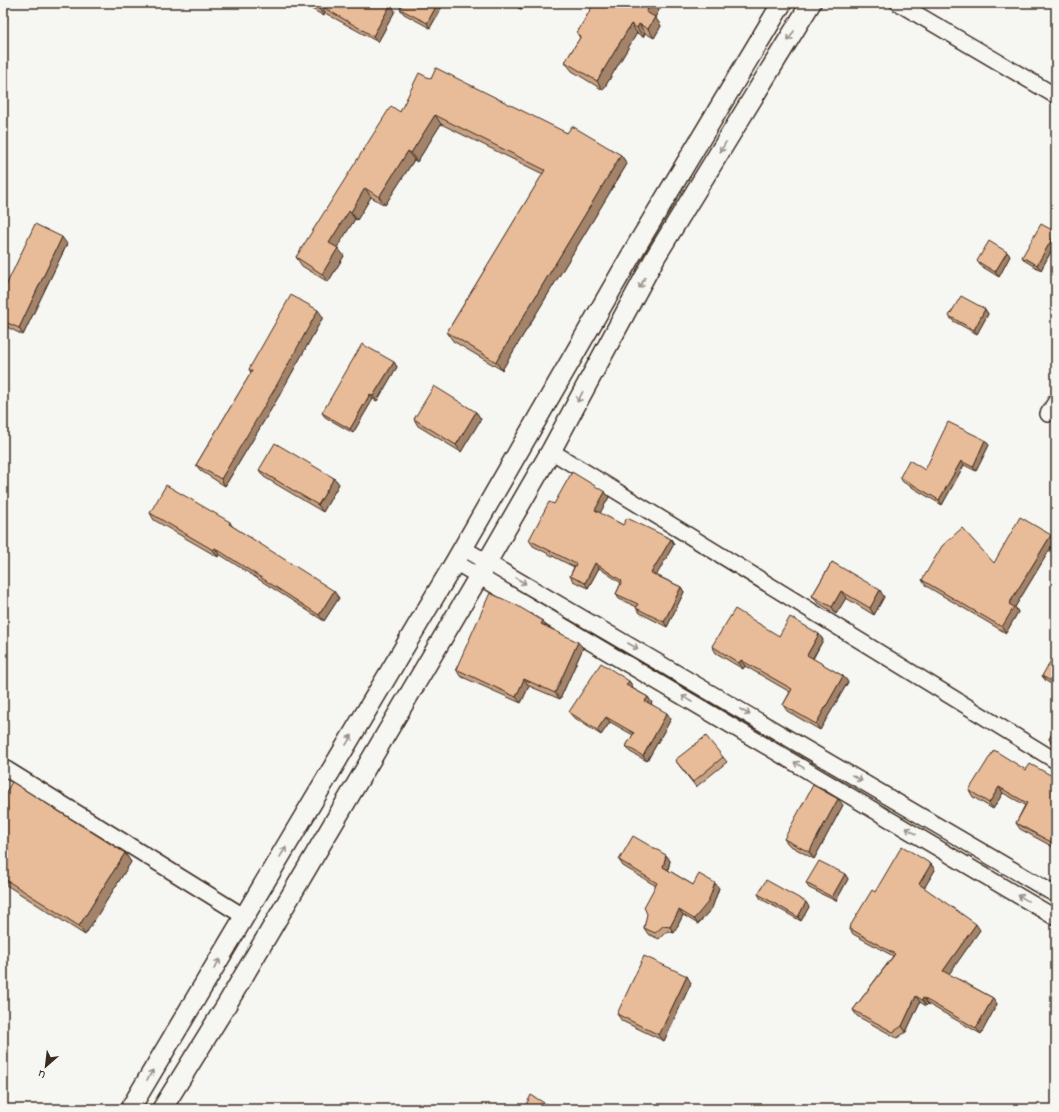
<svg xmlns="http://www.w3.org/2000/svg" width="1059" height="1112" font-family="'Indie Flower',sans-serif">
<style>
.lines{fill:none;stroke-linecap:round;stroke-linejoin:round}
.minor-casing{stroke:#3b2a1e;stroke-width:18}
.tertiary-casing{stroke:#3b2a1e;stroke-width:22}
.minor{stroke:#f6f6f2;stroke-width:15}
.tertiary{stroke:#f6f6f2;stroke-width:19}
.wall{fill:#c8a284;stroke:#3b2a1e}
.shaded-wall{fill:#a3846b;stroke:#3b2a1e}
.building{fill:#e9bc99;stroke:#3b2a1e}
.oneway{stroke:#989088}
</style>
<rect width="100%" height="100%" fill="#f6f6f2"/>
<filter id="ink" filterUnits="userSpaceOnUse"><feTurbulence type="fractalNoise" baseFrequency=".025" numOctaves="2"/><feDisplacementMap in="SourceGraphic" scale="8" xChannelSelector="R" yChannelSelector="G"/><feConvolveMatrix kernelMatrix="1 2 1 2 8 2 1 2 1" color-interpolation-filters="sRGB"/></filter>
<g filter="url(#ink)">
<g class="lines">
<defs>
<g id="minor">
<path d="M898,3L1056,96"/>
<path d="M1048,414L1056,401"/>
<path d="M551,451L1056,761"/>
<path d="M463,548L1056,895"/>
<path d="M455,562L1056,918"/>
<path d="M3,767L245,917"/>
</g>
<g id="tertiary">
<path d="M130,1109L455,562L637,245L782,3"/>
<path d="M162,1109L227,1004L479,576L551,451L656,256L811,3"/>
</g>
</defs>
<use href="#minor" class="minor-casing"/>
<use href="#tertiary" class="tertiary-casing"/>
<use href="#minor" class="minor"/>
<use href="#tertiary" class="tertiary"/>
</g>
<g class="wall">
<path d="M301,3H389L395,11L378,42L325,13L324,16Z"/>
<path d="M404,3H444L430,28L404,14L400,9Z"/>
<path d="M510,3H526L522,10Z"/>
<path d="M589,3H656V4L659,10L655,17L661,26L654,38L645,33L643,37L637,33L603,90L572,71L565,62L580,38L577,33L592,7Z"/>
<path d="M431,79L567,133L621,155L627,164L502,370L453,341L447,332L543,174L441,124L417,162L414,160L385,205L371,197L357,220L355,219L337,247L344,256L328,282L302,266L296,257L400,112Z"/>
<path d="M1056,232V242L1041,270L1025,261L1022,257Z"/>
<path d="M67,244L23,335L3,325V292Z"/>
<path d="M1007,252L1010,256L999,277L981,266L977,261Z"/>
<path d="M985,309L988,314L977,334L953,321L949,316Z"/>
<path d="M323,317L279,396L225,486L201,471L196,465L251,373L249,369Z"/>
<path d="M394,362L397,367L377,401L373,399L353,433L325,417L322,413Z"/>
<path d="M476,412L481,419L461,452L418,426L414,419Z"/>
<path d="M989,445L976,471L964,465L942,505L903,482L900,477L925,470Z"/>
<path d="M259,470L334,478L339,484L323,512L264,477Z"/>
<path d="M605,492L609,497L600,513L623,525L671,539L674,544L656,575L681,587L684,592L667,627L640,613L636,608L637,607L619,599L616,594L621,583L599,568L588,588L573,581L570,576L574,567L533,546L529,540L554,504Z"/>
<path d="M150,513L230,522L232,526L339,598L324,621L219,554L218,557L154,520Z"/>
<path d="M1055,541L1015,607L1018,612L1006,633L926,586L922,580L994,563Z"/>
<path d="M832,562L884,597L874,615L846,598L836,614L817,602L812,596Z"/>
<path d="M547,627L583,648L560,699L529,686L521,703L460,676L456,669Z"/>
<path d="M819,634L823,640L813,659L843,676L848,682L820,730L787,711L783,705L790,692L745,666L743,669L716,653L712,646L779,636Z"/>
<path d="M1056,657V687L1046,681L1042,676Z"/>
<path d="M629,681L633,687L632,688L648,697L652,703L651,704L671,719L647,761L630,752L626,746L633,735L610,722L601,735L573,717L569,712Z"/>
<path d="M1056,727V747L1052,744L1049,739Z"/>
<path d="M723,757L727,762L696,787L675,760Z"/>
<path d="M1026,770L1056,778V846L1055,848L1020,829L1016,823L1025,805L1003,793L993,809L973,797L969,790Z"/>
<path d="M3,797L125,853L131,862L85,935L3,883Z"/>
<path d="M843,805L814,859L789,845L784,839Z"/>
<path d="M666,855L670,861L668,870L693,885L719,888L712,908L698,924L683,915L674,933L667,931L659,939L648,934L644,928L656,886L623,866L619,860Z"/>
<path d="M931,864L935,870L924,888L980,930L949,974L993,998L997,1004L981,1034L928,1004L926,1006L920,1002L906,1032L897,1038L857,1016L853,1010L893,956L853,934L849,928L875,892Z"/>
<path d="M845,874L848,879L836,901L809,888L806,883Z"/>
<path d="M758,894L809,907L801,921L761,899Z"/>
<path d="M691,983L664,1041L622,1021L617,1014Z"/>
</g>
<g class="shaded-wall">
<path d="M438,3H444L430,28L427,23Z"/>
<path d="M520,3H526L522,10L519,5Z"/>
<path d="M652,3H656V4L659,10L653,21L646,12Z"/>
<path d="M391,4L395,11L378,42L373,36Z"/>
<path d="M321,6L325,13L324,16L319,9Z"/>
<path d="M655,17L661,26L654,38L648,29Z"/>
<path d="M631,24L637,33L603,90L597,81Z"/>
<path d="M639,24L645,33L643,37L637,28Z"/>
<path d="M435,115L441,124L417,162L411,153Z"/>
<path d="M408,151L414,160L385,205L379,197Z"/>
<path d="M621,155L627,164L502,370L496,362Z"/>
<path d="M3,164L7,169L3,194Z"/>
<path d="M365,188L371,197L357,220L351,212Z"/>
<path d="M349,211L355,219L335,251L329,243Z"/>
<path d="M1056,232V242L1041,270L1037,265Z"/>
<path d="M62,237L67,244L23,335L19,328Z"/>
<path d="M338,248L344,256L328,282L322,274Z"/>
<path d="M1007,252L1010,256L999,277L995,272Z"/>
<path d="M985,309L988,314L977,334L974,330Z"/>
<path d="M318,310L323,317L279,396L225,486L221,479Z"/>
<path d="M394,362L397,367L377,401L373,396Z"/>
<path d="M370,394L373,399L353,433L350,429Z"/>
<path d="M476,412L481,419L461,452L456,445Z"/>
<path d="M985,440L989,445L976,471L973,467Z"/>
<path d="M961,461L964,465L942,505L939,500Z"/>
<path d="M334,478L339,484L323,512L318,505Z"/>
<path d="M605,492L609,497L599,515L595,510Z"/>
<path d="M1051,535L1055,541L1015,607L1018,612L1006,633L1002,627L1009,604Z"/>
<path d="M671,539L674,544L655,578L651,573Z"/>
<path d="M215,548L219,554L218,557L213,550Z"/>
<path d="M595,563L599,568L588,588L585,583Z"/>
<path d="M681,587L684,592L667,627L664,622Z"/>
<path d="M880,590L884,597L874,615L870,608Z"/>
<path d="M334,591L339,598L324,621L319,615Z"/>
<path d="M841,591L846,598L836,614L832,607Z"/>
<path d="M543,621L547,627L541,624Z"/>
<path d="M819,634L823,640L811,661L807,655Z"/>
<path d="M578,642L583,648L560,699L555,693Z"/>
<path d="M741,660L745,666L743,669L739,663Z"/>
<path d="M843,676L848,682L820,730L816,724Z"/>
<path d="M524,679L529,686L521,703L516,697Z"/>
<path d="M629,681L633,687L630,691L626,685Z"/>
<path d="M648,697L652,703L649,707L645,701Z"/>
<path d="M667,713L671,719L647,761L643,756Z"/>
<path d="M606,717L610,722L601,735L597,730Z"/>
<path d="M999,787L1003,793L993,809L989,803Z"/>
<path d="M838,799L843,805L814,859L809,852Z"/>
<path d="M1056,832V846L1055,848L1051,842Z"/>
<path d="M125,853L131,862L85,935L79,926Z"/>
<path d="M666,855L670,861L667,873L663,867Z"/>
<path d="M931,864L935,870L923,890L919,884Z"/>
<path d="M845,874L848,879L836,901L832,897Z"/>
<path d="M715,883L719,888L712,908L698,924L694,919Z"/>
<path d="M806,902L809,907L801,921L798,917Z"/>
<path d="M679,910L683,915L674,933L670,927Z"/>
<path d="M976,924L980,930L947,977L943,971Z"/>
<path d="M687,976L691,983L664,1041L659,1035Z"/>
<path d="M916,996L920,1002L906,1032L902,1026Z"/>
<path d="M923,998L928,1004L926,1006L922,1000Z"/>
<path d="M993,998L997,1004L981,1034L976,1028Z"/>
</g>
<g class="building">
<path d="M308,3H389L391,4L373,36L321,6L319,9Z"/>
<path d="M404,3H438L427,23L400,9Z"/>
<path d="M589,3H652L646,12L655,17L648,29L639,24L637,28L631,24L597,81L565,62L581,36L577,33L593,5Z"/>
<path d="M436,68L567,133L572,126L621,155L496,362L447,332L545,170L435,115L411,153L408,151L379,197L365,188L351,212L349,211L329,243L338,248L322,274L296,257L391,106L400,112L419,73L431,79Z"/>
<path d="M35,224L62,237L19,328L3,321V292Z"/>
<path d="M1041,224L1056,232L1037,265L1022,257Z"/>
<path d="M989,241L1007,252L995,272L977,261Z"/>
<path d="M291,295L318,310L274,390L221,479L196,465L252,371L249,369Z"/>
<path d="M961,296L985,309L974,330L949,316Z"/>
<path d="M362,344L394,362L373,396L370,394L350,429L322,413Z"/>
<path d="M434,386L476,412L456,445L414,419Z"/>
<path d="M948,422L985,440L973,467L961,461L939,500L900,477L909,460L925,470Z"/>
<path d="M275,443L334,478L318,505L259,470Z"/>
<path d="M572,472L605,492L595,510L623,525L627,518L671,539L651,573L681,587L664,622L636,608L638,604L616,594L622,581L595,563L585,583L570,576L576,564L529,540L549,502L554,504Z"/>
<path d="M166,485L230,522L229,524L334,591L319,615L215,548L213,550L150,513Z"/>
<path d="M1020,517L1051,535L1009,604L1014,607L1002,627L922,580L942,546L962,528L994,563Z"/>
<path d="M832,562L880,590L870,608L841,591L832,607L812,596Z"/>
<path d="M490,593L516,605L543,621L541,624L578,642L555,693L524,679L516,697L456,669Z"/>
<path d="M735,609L779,636L790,617L819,634L807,655L843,676L816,724L783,705L792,689L741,660L739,663L712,646Z"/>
<path d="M1054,655L1056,657V684L1042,676Z"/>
<path d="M601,663L629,681L626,685L648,697L645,701L667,713L643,756L626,746L634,733L606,717L597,730L569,712Z"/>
<path d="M1056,727V744L1049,739Z"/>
<path d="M706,736L723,757L693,782L675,760Z"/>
<path d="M994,750L1026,770L1030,764L1056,778V832L1051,842L1016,823L1027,803L999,787L989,803L969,790Z"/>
<path d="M12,782L125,853L79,926L3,878V797Z"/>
<path d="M813,785L838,799L809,852L784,839Z"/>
<path d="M633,836L666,855L663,867L693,885L699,874L715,883L708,902L694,919L679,910L670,927L663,926L655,933L644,928L647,914L644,907L657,883L619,860Z"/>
<path d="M902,846L931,864L919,884L976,924L943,971L993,998L976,1028L923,998L922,1000L916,996L902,1026L893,1032L853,1010L895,954L849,928L872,890L875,892Z"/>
<path d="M819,861L845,874L832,897L806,883Z"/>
<path d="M766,880L806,902L798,917L758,894Z"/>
<path d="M644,956L687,976L659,1035L617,1014Z"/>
<path d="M531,1095L554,1109H524Z"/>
</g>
<defs><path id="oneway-shaft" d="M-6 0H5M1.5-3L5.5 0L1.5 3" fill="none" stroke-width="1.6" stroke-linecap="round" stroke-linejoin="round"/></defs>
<g class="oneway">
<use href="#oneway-shaft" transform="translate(791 36) rotate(121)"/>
<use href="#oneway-shaft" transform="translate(723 147) rotate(121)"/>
<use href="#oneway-shaft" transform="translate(642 283) rotate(118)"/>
<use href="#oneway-shaft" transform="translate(580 397) rotate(118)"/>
<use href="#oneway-shaft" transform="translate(521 581) rotate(30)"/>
<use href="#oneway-shaft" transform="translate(633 646) rotate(30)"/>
<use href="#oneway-shaft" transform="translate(687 699) rotate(-149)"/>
<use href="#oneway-shaft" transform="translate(745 712) rotate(30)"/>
<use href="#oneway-shaft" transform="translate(349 740) rotate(-59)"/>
<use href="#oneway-shaft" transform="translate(799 765) rotate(-149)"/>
<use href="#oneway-shaft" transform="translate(857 778) rotate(30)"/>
<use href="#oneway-shaft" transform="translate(911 831) rotate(-149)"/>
<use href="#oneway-shaft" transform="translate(283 852) rotate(-59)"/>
<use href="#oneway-shaft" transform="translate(1023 898) rotate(-149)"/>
<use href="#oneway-shaft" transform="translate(217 964) rotate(-59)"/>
<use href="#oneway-shaft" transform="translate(150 1075) rotate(-59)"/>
</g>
</g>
<rect width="1059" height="1112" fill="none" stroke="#f6f6f2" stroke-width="16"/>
<rect x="8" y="8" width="1043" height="1096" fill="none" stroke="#3b2a1e" stroke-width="1.5" filter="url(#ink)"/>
<g transform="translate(46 1066) rotate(208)" stroke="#f6f6f2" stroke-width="3" paint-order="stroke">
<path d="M0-3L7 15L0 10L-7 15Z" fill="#3b2a1e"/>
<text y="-6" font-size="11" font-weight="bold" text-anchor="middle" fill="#3b2a1e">U</text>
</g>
</svg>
